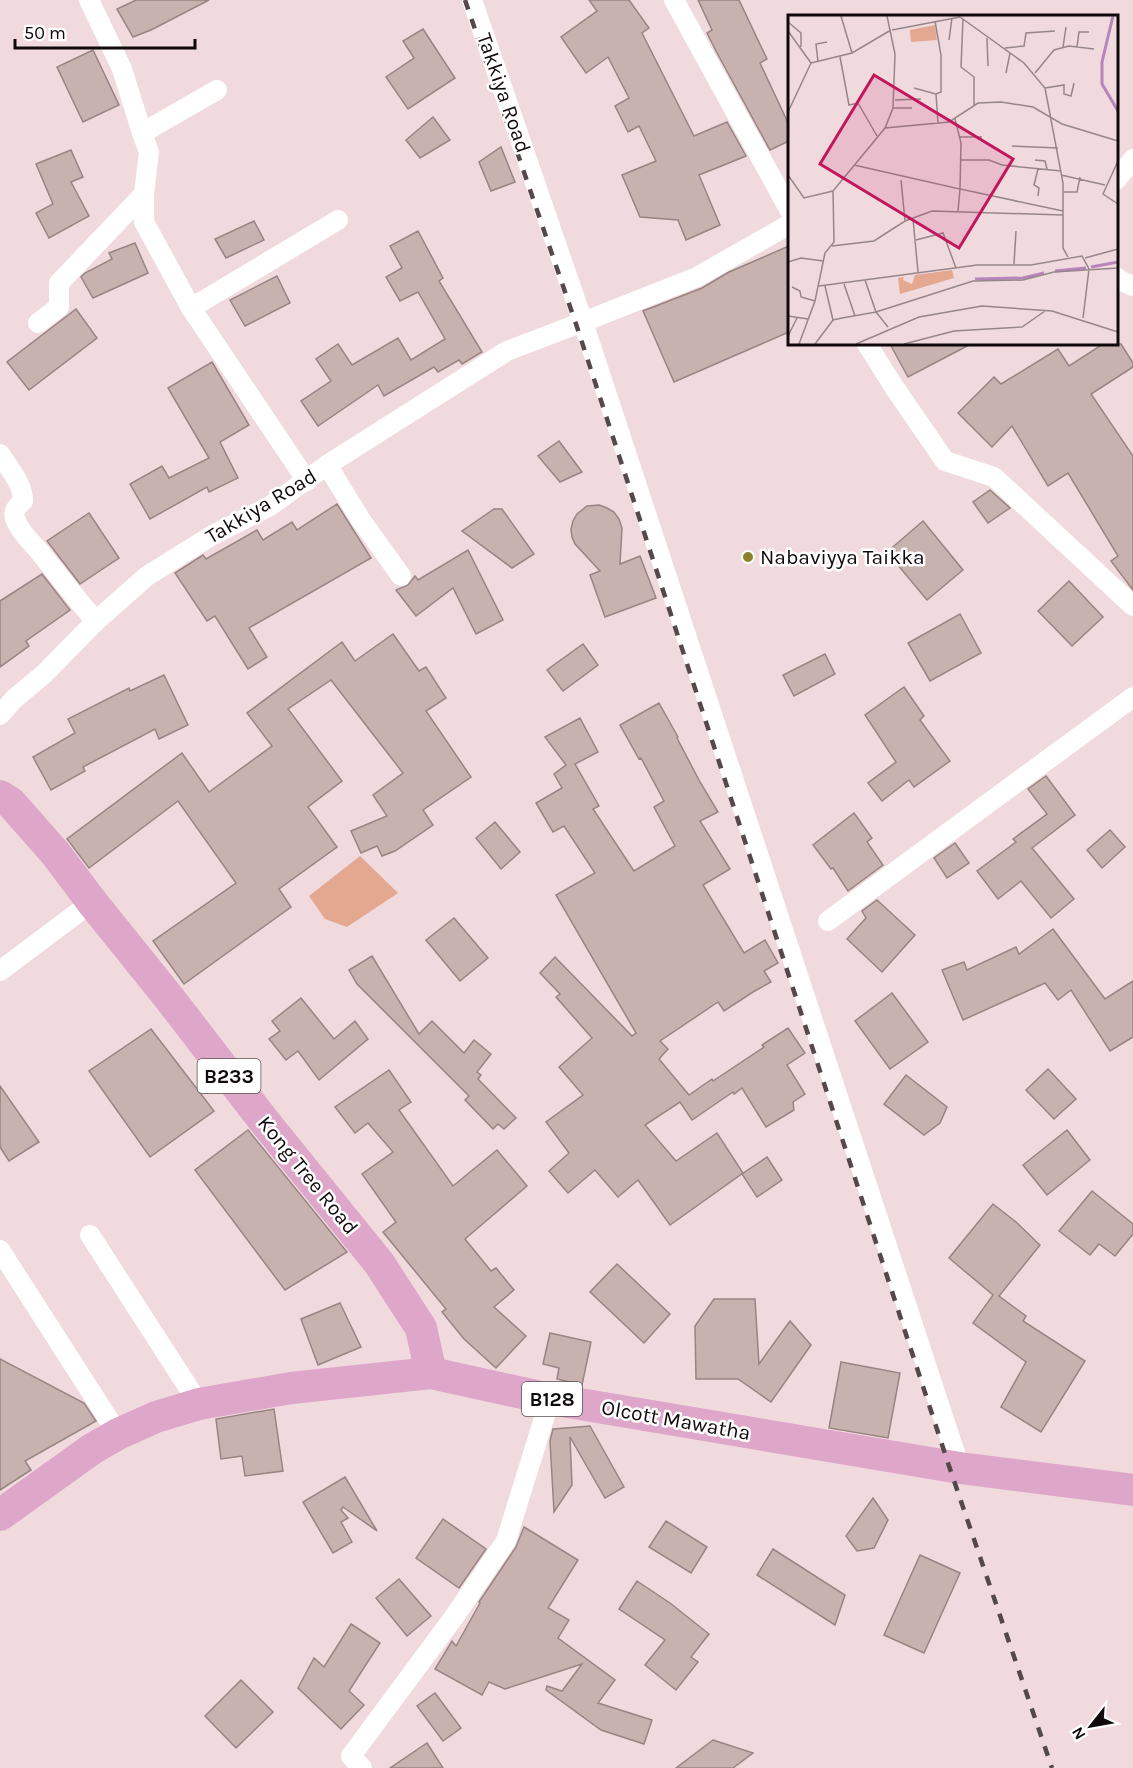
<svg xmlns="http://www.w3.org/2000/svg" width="1133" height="1768" font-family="Karla,sans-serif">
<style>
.green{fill:#e4a78f}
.building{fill:#c7b2b0;stroke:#988482;stroke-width:1.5}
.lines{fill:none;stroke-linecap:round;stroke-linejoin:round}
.minor{stroke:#fff;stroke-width:20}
.primary{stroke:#dea6c9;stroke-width:32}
.rail{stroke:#54484b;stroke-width:4.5;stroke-dasharray:10 10;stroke-linecap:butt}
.poi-dot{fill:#8c8027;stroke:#fff;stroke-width:2}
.labels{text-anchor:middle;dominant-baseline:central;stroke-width:5;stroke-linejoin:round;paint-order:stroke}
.shield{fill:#fff;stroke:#585354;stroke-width:1.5}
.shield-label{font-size:20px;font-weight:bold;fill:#10090b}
.street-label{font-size:21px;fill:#10090b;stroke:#fff}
.poi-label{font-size:21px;fill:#10090b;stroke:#fff;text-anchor:start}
.inset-river{fill:none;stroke:#b784bc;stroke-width:3}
.inset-road{fill:none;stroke:#96868a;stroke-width:1.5}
.view{fill:#c2185b;fill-opacity:0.15;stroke:#c2185b;stroke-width:3}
.inset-edge{fill:none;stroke:#10090b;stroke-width:3}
</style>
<rect width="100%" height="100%" fill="#f0dade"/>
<path class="green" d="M360,856L398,893L347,927L325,919L309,896Z"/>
<g class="building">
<path d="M136,0H209L151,30L133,37L117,9Z"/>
<path d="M589,0H629L649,28L642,33L694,136L727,122L746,156L699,175L720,225L686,240L678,220L640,217L622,175L656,161L639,126L628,132L615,106L629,98L608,57L586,73L561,37L597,11Z"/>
<path d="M698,0H739L767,59L760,63L789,125V141L770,150L717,53L707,33L712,30Z"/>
<path d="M423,29L455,78L408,109L386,77L414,58L403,41Z"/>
<path d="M93,50L119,105L83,122L57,67Z"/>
<path d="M433,117L450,140L420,158L406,140Z"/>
<path d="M501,147L515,182L491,191L479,162Z"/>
<path d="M71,150L83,177L71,182L89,216L49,238L36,213L53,204L36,164Z"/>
<path d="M254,221L264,240L226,258L215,239Z"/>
<path d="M418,231L443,278L439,281L482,352L462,364L459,360L438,372L434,367L384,396L378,385L318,426L301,401L331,381L316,359L338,344L352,365L398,338L411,360L445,339L418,292L400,301L386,277L402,268L390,246Z"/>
<path d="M135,243L148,273L93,298L81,277L85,273L112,259L109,253Z"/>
<path d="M789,246V332L674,382L643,311L702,288L729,272Z"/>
<path d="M277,276L290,303L245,326L230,300Z"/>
<path d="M76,309L97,338L29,390L7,362Z"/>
<path d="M890,344H971L908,377Z"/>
<path d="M1103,344H1121L1133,363V367L1091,394L1133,456V590L1111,561L1118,556L1068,473L1048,486L1012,426L992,447L958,413L994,377L1001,384L1058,349L1069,366Z"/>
<path d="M212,362L249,425L220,442L238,478L209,492L207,487L150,519L130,484L162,466L169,478L209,458L168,388Z"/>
<path d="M559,441L582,472L560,482L538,456Z"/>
<path d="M990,490L1010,508L988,523L973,502Z"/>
<path d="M337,504L371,558L249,628L267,657L248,669L215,616L207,621L175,573L203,555L206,559L257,530L263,540L292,522L297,530Z"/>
<path d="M599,505L607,508L614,512L619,519L622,528L620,564L640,556L656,598L605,617L590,575L600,571L575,544L572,537L571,529L573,521L577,514L587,506Z"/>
<path d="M494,509H502L534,554L512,568L462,531Z"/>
<path d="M89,513L119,558L80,584L47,541Z"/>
<path d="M923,521L963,570L927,600L887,552Z"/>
<path d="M468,550L503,620L476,634L453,588L416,616L396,590L408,585L415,576L418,580Z"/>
<path d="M42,574L70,610L26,641L29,646L0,667V601Z"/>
<path d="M1069,581L1103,617L1072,646L1038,611Z"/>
<path d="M960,614L981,653L930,681L908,643Z"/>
<path d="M393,634L419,671L426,667L446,698L426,711L471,777L423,810L433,825L395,851L382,856L377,846L361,853L351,831L387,816L373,795L403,773L331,680L288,709L342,781L308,807L337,847L279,889L291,907L184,984L153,941L236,883L178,801L89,868L67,839L182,753L209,792L272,746L247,713L342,642L355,661Z"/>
<path d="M583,644L598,665L563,691L547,670Z"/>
<path d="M825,654L835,674L794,696L783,675Z"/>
<path d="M164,675L188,725L159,739L155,729L83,767L85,771L51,790L33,757L75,733L68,719L129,688L130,691Z"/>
<path d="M904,687L924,716L920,720L950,761L914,787L909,780L882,801L868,783L896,762L865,715Z"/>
<path d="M659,703L678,737L677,738L700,782L718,812L700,821L730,869L703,885L744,953L765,940L778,963L764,971L771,982L753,992L724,1011L718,1002L660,1041L668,1049L659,1059L689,1095L712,1079L713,1081L764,1047L762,1045L788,1028L805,1053L787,1065L805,1094L793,1102L794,1110L766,1127L742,1088L734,1094L733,1092L692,1120L680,1102L645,1125L676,1161L717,1133L743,1173L670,1225L638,1180L618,1197L595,1170L568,1193L549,1171L569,1153L546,1122L583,1095L559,1067L592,1038L556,997L560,994L540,973L555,957L632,1036L636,1033L556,895L595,873L564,826L553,832L536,803L562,788L554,774L566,765L545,737L580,718L598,752L575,764L599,806L593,809L634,871L675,846L654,807L664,801L641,758L639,759L620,725Z"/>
<path d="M1046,776L1075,815L1032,848L1074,899L1051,918L1021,881L998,899L977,871L1016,842L1013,839L1047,814L1028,789Z"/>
<path d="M854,813L872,838L867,842L883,865L848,891L833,868L831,869L813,845Z"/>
<path d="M495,822L520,852L501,869L476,838Z"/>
<path d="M1110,830L1125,847L1102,868L1087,850Z"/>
<path d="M955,843L969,863L947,878L934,858Z"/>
<path d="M877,900L915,935L882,972L847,939L866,918L862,911Z"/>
<path d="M454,918L488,958L460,981L426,940Z"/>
<path d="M1053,929L1105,999L1133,981V1037L1110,1051L1071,990L1058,1000L1045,983L963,1020L942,970L964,962L967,970L1016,947L1019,954Z"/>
<path d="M372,956L419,1034L432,1021L464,1053L474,1040L491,1054L477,1072L481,1075L478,1079L516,1118L504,1129L498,1124L493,1129L465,1100L469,1096L357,984L349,970Z"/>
<path d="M892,993L928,1042L890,1069L855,1021Z"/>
<path d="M301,998L334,1039L355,1021L368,1039L319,1080L298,1051L286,1060L269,1039L280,1031L272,1021Z"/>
<path d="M151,1029L214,1111L150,1157L89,1071Z"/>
<path d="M1048,1069L1076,1099L1054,1119L1026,1090Z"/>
<path d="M389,1070L411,1102L399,1110L453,1186L497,1150L527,1186L465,1239L491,1271L496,1268L514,1290L494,1307L526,1336L496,1368L464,1339L442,1312L446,1309L383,1232L396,1222L362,1174L393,1152L368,1123L355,1133L335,1107Z"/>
<path d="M906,1075L947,1107L940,1123L924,1135L884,1104Z"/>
<path d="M0,1086L39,1142L9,1161L0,1147Z"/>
<path d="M248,1130L347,1252L285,1290L195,1170Z"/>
<path d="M1067,1130L1090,1160L1047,1195L1023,1165Z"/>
<path d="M767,1157L782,1180L757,1197L742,1174Z"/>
<path d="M1092,1191L1133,1224V1234L1115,1256L1099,1244L1090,1255L1059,1231Z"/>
<path d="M993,1204L1016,1222L1040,1245L999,1296L1026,1316L1023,1321L1085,1361L1041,1432L1001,1407L1026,1362L973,1323L993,1295L949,1258Z"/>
<path d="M617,1264L670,1314L644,1343L590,1292Z"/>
<path d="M714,1299H755L759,1364L790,1321L811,1345L771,1402L738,1379H696L695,1326Z"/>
<path d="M340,1303L361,1347L318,1365L301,1319Z"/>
<path d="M550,1333L591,1342L582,1385L557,1379L559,1368L543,1364Z"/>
<path d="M0,1359L84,1403L96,1421L25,1461L31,1470L0,1490Z"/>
<path d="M841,1362L900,1373L888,1438L829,1428Z"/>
<path d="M274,1409L283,1471L245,1476L242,1456L221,1459L216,1419Z"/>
<path d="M590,1426L624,1487L605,1498L570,1437L572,1485L554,1512L550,1441L553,1429Z"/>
<path d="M345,1477L377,1531L343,1507L341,1510L348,1518L341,1522L352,1542L333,1553L303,1502Z"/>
<path d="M873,1498L888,1520L874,1548L857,1551L846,1536Z"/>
<path d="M443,1519L486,1549L459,1588L416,1558Z"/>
<path d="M666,1521L707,1547L691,1573L649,1547Z"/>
<path d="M524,1527L578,1560L548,1608L569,1620L558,1638L615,1680L598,1703L652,1720L644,1744L601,1730L546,1690L547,1686L562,1691L582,1664L505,1689L489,1682L482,1695L435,1669L452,1641L456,1646L480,1603L479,1602L516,1547Z"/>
<path d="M773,1549L845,1595L835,1625L757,1575Z"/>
<path d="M920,1555L960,1573L924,1653L884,1635Z"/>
<path d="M399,1579L431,1616L407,1636L376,1598Z"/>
<path d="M637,1581L670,1603L709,1634L691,1657L698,1662L676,1690L645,1665L665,1640L619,1609Z"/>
<path d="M351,1624L380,1643L349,1691L364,1705L341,1729L298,1688L314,1658L324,1667Z"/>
<path d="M241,1680L273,1712L236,1748L205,1716Z"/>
<path d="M435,1693L461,1728L443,1741L417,1706Z"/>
<path d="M713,1740L753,1753L733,1768H676Z"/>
<path d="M427,1743L443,1768H390Z"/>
</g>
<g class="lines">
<g class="minor">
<path d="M89,0L122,69L142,133L149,152L144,194V222L191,308L307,481"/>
<path d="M674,0L790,211"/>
<path d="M142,133L217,90"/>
<path d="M1116,180L1133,159"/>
<path d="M790,224L697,277L583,322L960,1468"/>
<path d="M1116,277L1121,281L1133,286"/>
<path d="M191,308L338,220"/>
<path d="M38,323L59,307V283L144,194"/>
<path d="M867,344L894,387L945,461L994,477L1133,606"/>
<path d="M0,454C9,469 23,483 23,501C16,507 12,512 16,521C21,533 31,542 39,551C58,575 76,599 96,621"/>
<path d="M327,465L361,520L401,576"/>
<path d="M0,715L14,699L44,674L96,621L147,576L211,536L270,506L327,465L507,351L583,322L472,0"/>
<path d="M828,921L1133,697"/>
<path d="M0,971L92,902"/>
<path d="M90,1235L199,1404"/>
<path d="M0,1250L118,1434"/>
<path d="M362,1768L351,1756L454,1617L506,1541L550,1399"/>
</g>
<g class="primary">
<path d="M0,796L11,803L56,854L92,902L170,999L264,1121L379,1263L421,1328L431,1373"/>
<path d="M0,1515L92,1449L118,1434L156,1417L199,1404L291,1388L431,1373L550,1399L960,1468L1133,1490"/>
</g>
<path class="rail" d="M465,0L576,324L949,1466L1052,1768"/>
</g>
<circle class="poi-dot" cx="748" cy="557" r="6"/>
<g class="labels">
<g class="shield">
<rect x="197.5" y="1059" width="63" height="34" rx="4.5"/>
<rect x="522" y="1382" width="60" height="34" rx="4.5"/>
</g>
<g class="shield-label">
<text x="229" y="1076">B233</text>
<text x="552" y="1399">B128</text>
</g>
<g class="street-label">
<text transform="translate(504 93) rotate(71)">Takkiya Road</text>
<text transform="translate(261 506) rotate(-31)">Takkiya Road</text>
<text transform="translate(308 1175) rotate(51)">Kong Tree Road</text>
<text transform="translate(676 1420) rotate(10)">Olcott Mawatha</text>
</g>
<g class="poi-label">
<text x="760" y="557">Nabaviyya Taikka</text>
</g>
</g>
<g transform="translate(788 15)">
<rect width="330" height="330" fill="#f0dade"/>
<path d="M147,10L149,25L123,27L122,15ZM164,255L166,263L112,279L110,263L116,262L115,265L124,269L127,260Z" fill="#e4a78f"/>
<path class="inset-river" d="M325,1L314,47V69L330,96M303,252L330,247M267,256L298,253M187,264L235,263L256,258"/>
<path class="inset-road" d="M53,1L64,38M172,2L236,48L257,73L275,168V233L280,242M175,4L173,52L186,62V90M147,6L153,40V77L148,79M0,7L13,18V32M104,15L172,2M0,16L23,48M199,23L200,51M161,25L164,3M275,32L278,12M289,32L291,17H301M217,33L236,31L238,18L267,16M52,42L61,90L70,88L89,121M30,47L28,29L39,27M23,48L64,38L103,15M218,58L222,38M247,58L266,35L281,31L306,34M126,73L148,79L150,108M257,73L276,70V79L283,81L286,68M107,85L133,84M105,93H124M0,97L23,48M167,104L173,128L172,174L275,196M97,113L161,107L190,88L213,87L245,92L274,109L330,126M171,122H194M224,131L270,133M173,145H201L214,150L273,156M247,145L257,146L259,154M330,146L315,179L330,189M66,150L172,174L170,196M250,154L246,170L251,173L250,181M0,160L16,183L45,176M273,160L317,170M113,165L117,206M276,177H289L292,162M125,204L130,257M128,225L155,218L168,253M44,231L86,226L117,206L144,196L275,200M297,243L330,234M0,247L13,243L35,246M226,249L228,216M77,265L88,297L185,266L235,265L266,257L330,253M56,269L67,301M31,271L189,250H243L294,241L301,254L295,303M37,271L45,305M4,272L12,276L13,282L27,286M0,301L20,304M0,321L9,303M11,329L27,286L37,238L46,227L45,176L97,113L105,93L107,39L99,1M27,329L45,305L54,303L88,297L100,312M68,329L131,302L194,291L264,296L330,317M116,329L166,316L234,312L257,296"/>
<path class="view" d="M86,60L225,144L171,233L32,149Z"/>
<rect width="330" height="330" class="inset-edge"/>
</g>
<g transform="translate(1091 1726) rotate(239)" stroke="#ffffff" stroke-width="4.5" paint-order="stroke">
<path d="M0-4.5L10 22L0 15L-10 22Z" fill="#10090b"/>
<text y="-9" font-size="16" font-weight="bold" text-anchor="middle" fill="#10090b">N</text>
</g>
<path d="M15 39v9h180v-9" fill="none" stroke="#10090b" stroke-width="3"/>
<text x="24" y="39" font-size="18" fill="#10090b" stroke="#ffffff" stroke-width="4.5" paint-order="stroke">50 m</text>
</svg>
